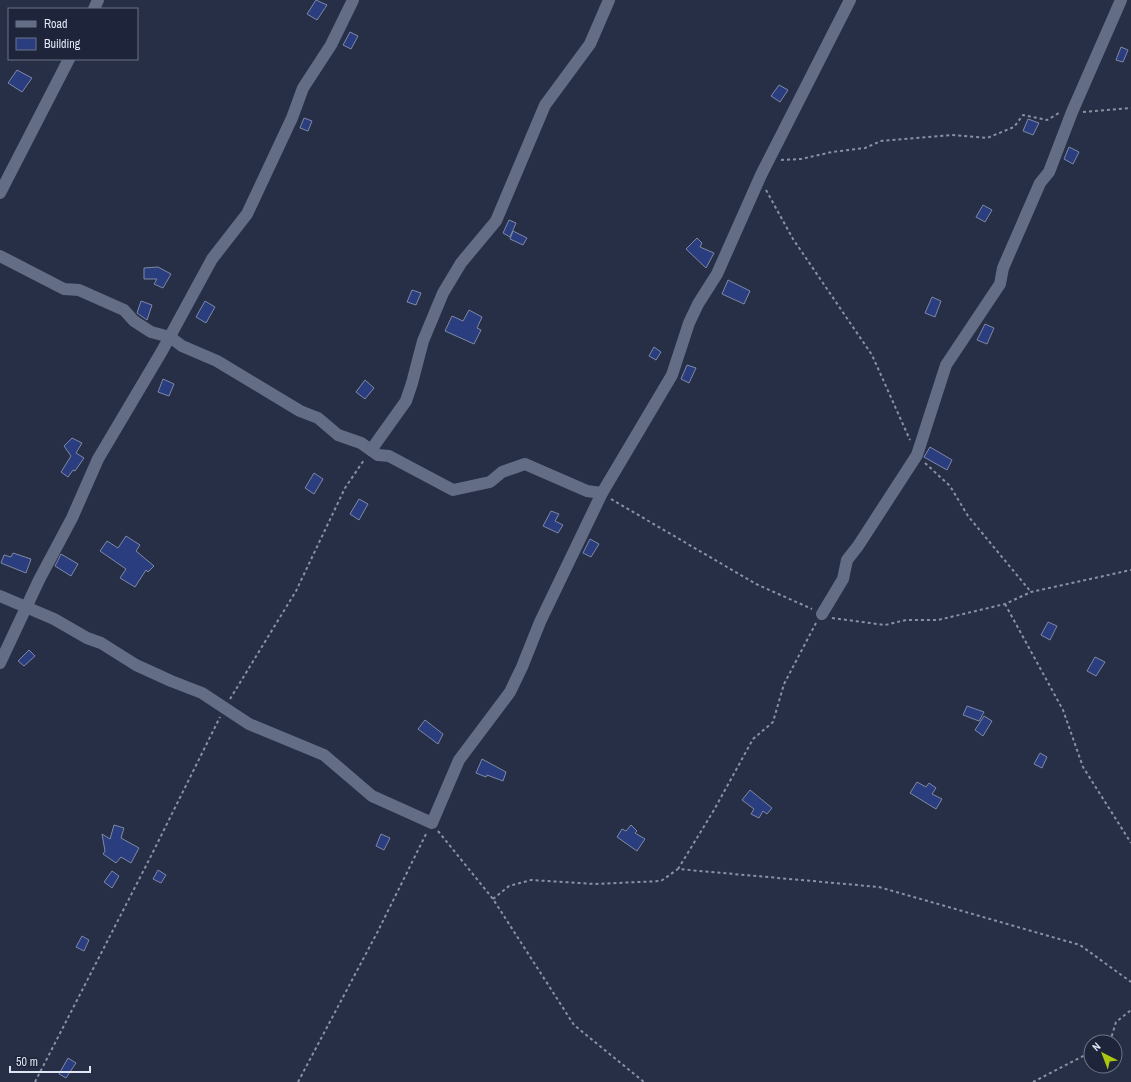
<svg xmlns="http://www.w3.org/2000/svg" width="1131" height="1082" font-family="'Archivo Narrow',sans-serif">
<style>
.building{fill:#2a3d7f;stroke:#7f89a4}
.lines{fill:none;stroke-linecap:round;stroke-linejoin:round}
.path{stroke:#8a91a3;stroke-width:2;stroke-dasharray:3 3;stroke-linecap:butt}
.minor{stroke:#636d86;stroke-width:12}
</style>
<rect width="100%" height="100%" fill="#272f46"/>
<g class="building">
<path d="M316,0L327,5L317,20L307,14Z"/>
<path d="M350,32L358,36L351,49L343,45Z"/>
<path d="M1121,47L1128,50L1123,62L1116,60Z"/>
<path d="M17,70L32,78L22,92L8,83Z"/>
<path d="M779,85L788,90L780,102L771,96Z"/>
<path d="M304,118L312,121L308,131L300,128Z"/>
<path d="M1028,119L1039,123L1033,135L1023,131Z"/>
<path d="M1069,147L1079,152L1073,164L1064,159Z"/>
<path d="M983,205L992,210L985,222L976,217Z"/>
<path d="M509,220L516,223L510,237L503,233Z"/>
<path d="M513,231L527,238L523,245L510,239Z"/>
<path d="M697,238L702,243L700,247L714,253L706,268L686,249Z"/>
<path d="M158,267L171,274L163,288L154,284L157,279H144V268Z"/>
<path d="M728,280L750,291L744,304L722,294Z"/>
<path d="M412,290L421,293L416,305L407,302Z"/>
<path d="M932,297L941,301L935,317L925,313Z"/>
<path d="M141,301L152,305L147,320L137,313Z"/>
<path d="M205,301L215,307L206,323L196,317Z"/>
<path d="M469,310L482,317L477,328L481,330L474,344L445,331L452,316L463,321Z"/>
<path d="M985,324L994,328L987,344L977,340Z"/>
<path d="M654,347L661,352L656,360L649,356Z"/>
<path d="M687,365L696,368L689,383L681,379Z"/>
<path d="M163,379L174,384L169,396L158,392Z"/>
<path d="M365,380L374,388L365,399L356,392Z"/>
<path d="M72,438L82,443L76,453L84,458L75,471L73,470L68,477L61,472L71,456L64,446Z"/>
<path d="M930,447L952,460L947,470L924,457Z"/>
<path d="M314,473L323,479L314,494L305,488Z"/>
<path d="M359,499L368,504L359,520L350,514Z"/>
<path d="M551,511L559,514L555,521L563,525L558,533L543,526Z"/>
<path d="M126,536L140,545L136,551L154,566L148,572L146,570L135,587L120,578L126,569L100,551L107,541L118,548Z"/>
<path d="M590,539L599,544L591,557L583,553Z"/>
<path d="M13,553L31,559L26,573L1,563L4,555L11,557Z"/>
<path d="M61,554L78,564L71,576L55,566Z"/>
<path d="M1048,622L1057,626L1050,640L1041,635Z"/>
<path d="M29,650L35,656L24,666L18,661Z"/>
<path d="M1095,657L1105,662L1096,676L1087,671Z"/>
<path d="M967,706L984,712L979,721L963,715Z"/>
<path d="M984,716L992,721L983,736L975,730Z"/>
<path d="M425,720L443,734L438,744L418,729Z"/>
<path d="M1040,753L1047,757L1042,768L1034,764Z"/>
<path d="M482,759L506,772L503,781L487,775L486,777L476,773Z"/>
<path d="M917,782L926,787L929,783L936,788L932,794L942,799L936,809L910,793Z"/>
<path d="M750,790L772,808L767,814L763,811L759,818L751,814L754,809L742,800Z"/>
<path d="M114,825L124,828L121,838L139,848L131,863L121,857L116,863L103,854L105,851L102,834L110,839Z"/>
<path d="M631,825L637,831L635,833L645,839L637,851L617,837L622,829L626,831Z"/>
<path d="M381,834L390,838L384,850L376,846Z"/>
<path d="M158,870L166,875L161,883L153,879Z"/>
<path d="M112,871L119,876L112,888L104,882Z"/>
<path d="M82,936L89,940L84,951L76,947Z"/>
<path d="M68,1058L76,1063L66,1078L59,1074Z"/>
</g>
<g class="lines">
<g class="path">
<path d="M1083,112L1131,108"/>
<path d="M781,160L801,159L832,152L865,148L881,141L951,135L987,138L1014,127L1023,115L1047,120L1059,113"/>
<path d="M766,190L793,239L872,355L910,440"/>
<path d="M925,463L950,486L968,516L1031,592"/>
<path d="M611,499L756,584L812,609"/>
<path d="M1005,604L1063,710L1083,767L1131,843"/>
<path d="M832,618L885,625L906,620H938L1005,604L1031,592L1131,570"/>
<path d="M230,699L296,591L345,488L364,460"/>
<path d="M438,831L493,899L574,1025L644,1082"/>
<path d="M678,869L714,810L753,739L773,722L784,684L816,623"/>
<path d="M493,899L509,886L531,880L595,884L661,881L678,869L879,887L1080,945L1131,982"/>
<path d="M1110,1042L1116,1022L1131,1010"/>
<path d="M35,1082L150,858L220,717"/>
<path d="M298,1082L378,931L427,832"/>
<path d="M1033,1082L1091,1052"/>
</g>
<g class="minor">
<path d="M94,9L98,0"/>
<path d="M0,193L69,59"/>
<path d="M0,256L64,289L79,290L124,310L134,321L151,332L170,337L182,346L217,361L300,411L318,418L338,435L361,443L378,455L389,456L453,490L490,482L502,472L525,464L587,491L602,493"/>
<path d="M371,450L406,401L412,383L423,341L443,293L461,263L496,221L545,105L590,44L609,0"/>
<path d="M0,596L54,619L87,638L101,643L136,665L171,681L202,693L249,724L324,755L372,796L432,823L459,760L510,692L522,667L540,622L602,493L672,375L689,323L698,304L717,274L761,175L850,0"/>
<path d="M822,614L843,579L847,560L858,546L917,455L946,365L1000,284L1003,268L1040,183L1049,172L1072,112L1121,0"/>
<path d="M0,663L39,580L72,518L98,459L162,351L212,259L247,214L292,118L303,88L331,45L353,0"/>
</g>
</g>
<rect x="8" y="8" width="130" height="52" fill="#1e253b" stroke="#6c7285"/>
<rect x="16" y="21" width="20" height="6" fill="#636d86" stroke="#6c7285"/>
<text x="44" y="28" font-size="12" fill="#e0e6f4">Road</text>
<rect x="16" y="38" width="20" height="12" fill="#2a3d7f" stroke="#6c7285"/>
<text x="44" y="48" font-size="12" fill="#e0e6f4">Building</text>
<g transform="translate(1103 1054) rotate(318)"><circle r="19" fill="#1e253b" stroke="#6c7285"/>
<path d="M0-3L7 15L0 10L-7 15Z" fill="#adc60f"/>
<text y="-6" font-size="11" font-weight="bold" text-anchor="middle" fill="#e0e6f4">N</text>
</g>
<path d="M10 1066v6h80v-6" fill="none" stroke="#e0e6f4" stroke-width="2"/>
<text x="16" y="1066" font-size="12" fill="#e0e6f4" stroke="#1e253b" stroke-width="3" paint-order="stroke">50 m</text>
</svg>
